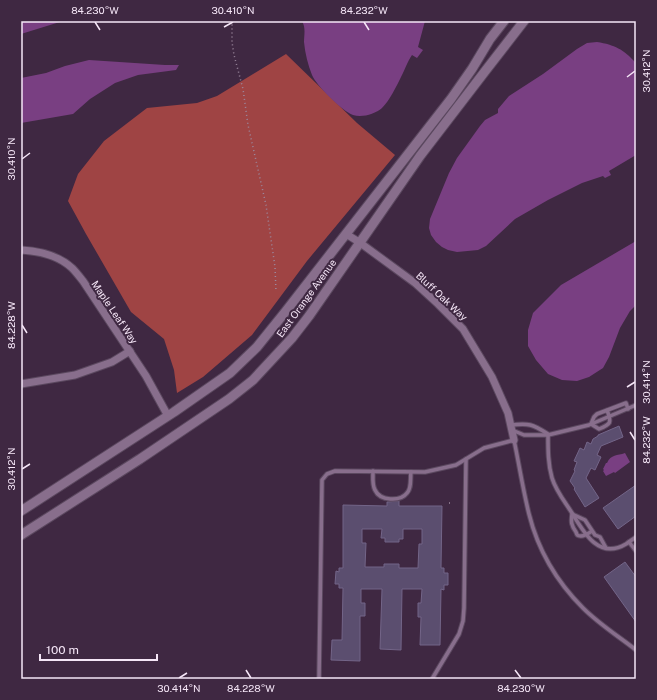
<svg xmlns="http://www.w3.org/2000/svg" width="657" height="700" font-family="'Public Sans',sans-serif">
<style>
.forest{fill:#9f4444}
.water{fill:#793f82}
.building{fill:#5b4e6f;stroke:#736588;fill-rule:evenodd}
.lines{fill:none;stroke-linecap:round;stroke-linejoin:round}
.service-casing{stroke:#5b485f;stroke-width:5.5}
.minor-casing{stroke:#5b485f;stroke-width:9}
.tertiary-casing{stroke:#5b485f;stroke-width:11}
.path{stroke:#9c899e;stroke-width:1.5;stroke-dasharray:1 3;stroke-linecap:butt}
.service{stroke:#886e8c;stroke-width:3.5}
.minor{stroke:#886e8c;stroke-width:7}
.tertiary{stroke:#886e8c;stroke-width:9}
.ticks{fill:none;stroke:#f5e6f7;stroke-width:1.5}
.labels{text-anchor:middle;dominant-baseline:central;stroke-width:4;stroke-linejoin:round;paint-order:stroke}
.street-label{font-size:10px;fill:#f5e6f7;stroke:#3f2842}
.neatline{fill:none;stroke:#f5e6f7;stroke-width:1.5}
.ticks-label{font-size:10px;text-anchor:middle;fill:#f5e6f7}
</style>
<rect width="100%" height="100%" fill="#3f2842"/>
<path class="forest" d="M286,54L357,123L395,155L307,261L252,335L203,377L177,393L174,370L164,339L131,312L86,234L68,201L78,174L104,141L147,108L197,103L217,96Z"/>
<g class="water">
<path d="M21,21H63L21,34Z"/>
<path d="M302,21H425L418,47L423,50L417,58L412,55C407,62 405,70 401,77C396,87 390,100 382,108C375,114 362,118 353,115C342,111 316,85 312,75C308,65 305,53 304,42C304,35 306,28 302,21Z"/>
<path d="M597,42C615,45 623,49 636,63V155L609,171L611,175L605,178L603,176L582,183L548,200L515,219L486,246L478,250L457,252L448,250L442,247L436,242L431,235L429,228L430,219L449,173L457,158L480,126L485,120L498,113V109L509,96L543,74L577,49L587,43Z"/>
<path d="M89,60L165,65H179L176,70L138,75L115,83L90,99L73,114L21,123V78L46,73L65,66Z"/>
<path d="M636,241V305L630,311L620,328L609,357L603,368L589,377L577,381L562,380L548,374L536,360L528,346V330L533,313L561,285Z"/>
<path d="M625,453L630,462L615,473L614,472L606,476L603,471L604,470L603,469L606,463H607C611,454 617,456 625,453Z"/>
</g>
<g class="building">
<path d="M619,426L623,437L601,446L597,455L601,457L595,470L591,468L586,478L599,498L585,507L574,489L575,488L570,481L575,471L574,470L577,462L574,461L580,448L584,450L587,442L591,444L593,439L598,436V435Z"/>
<path d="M636,485V516L618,529L603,508Z"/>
<path d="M399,501V506H442L441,568H444V573H448V585H444V590L441,589L440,645H420L421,617H418V603H421L422,589H402L401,650L380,649L382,589H361V603H365V616H360V661L331,660L332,640H342L343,588H339V584H335L336,571L339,572V568H343V505L387,506V502ZM362,529H382L381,538H385V542H399V539H403V529H422V544H419L418,568H399V564H384V567H365L366,543H362Z"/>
<path d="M625,562L636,577V622L604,577Z"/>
</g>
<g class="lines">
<defs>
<g id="service">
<path d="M607,410C612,423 611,424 599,429L591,424L594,417L597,414L626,403L628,409"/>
<path d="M511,425C529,423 532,424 548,434"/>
<path d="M512,430L524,435H548L589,425L636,405"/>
<path d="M548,435C548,450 548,464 552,478C556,491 565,502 572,513C584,533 599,560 626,544C629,542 633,539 636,537"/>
<path d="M373,471C373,477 372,485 375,490C380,501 400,502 407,493C412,488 410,479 411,472"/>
<path d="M592,531C589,533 585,536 581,536C577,536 577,535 576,532C571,525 571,522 572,514L585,520L595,535L600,537L606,548"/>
<path d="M629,542L636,551"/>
<path d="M319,679L322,480L327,474L335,471L425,472L456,465L484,448L514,440C519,464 523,490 529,514C538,550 558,583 583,608C599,624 618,636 636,650"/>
<path d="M432,679L459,634L463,621L464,608L466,459"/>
</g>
<g id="minor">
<path d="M346,234L359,242L415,283L438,304L463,329L492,377L508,413L514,440"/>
<path d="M21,250C39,251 58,255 72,268C76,272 79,276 83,281L146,376L168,416"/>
<path d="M21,384L75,375L112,362L130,351"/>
</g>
<g id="tertiary">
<path d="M21,511L174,412L230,373L257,347L286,311L451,99L472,69L490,39L504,21"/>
<path d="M21,535L140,459L229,399L253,380L292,338L309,316L420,156L486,70L524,21"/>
</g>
</defs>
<use href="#service" class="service-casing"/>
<use href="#minor" class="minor-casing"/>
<use href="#tertiary" class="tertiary-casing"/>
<g class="path">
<path d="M230,21L232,24V42L234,55L243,89L248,125L266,205L275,267L276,292"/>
<path d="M449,503H450"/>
</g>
<use href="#service" class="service"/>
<use href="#minor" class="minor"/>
<use href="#tertiary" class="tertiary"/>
</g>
<path class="ticks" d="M95,22L100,30M364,22L369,30M224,27L233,22M627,77L635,71M22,159L30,153M22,325L27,333M627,387L635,382M630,432L635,440M22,469L30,464M246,670L251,678M515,670L521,678M179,678L187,673"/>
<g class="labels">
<g class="street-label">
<text transform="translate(442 296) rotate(43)">Bluff Oak Way</text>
<text transform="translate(306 298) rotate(-54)">East Orange Avenue</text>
<text transform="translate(115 312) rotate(56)">Maple Leaf Way</text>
</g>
</g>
<rect width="657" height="700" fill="none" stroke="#3f2842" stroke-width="44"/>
<path d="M40 654v6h117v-6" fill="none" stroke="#f5e6f7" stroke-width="2"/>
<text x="46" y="654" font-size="12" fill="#f5e6f7" stroke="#3f2842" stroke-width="3" paint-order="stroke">100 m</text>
<rect x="22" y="22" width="613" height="656" class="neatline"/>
<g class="ticks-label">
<text x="95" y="14">84.230°W</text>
<text x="233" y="14">30.410°N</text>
<text x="364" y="14">84.232°W</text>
<text transform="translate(646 71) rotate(-90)" y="4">30.412°N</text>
<text transform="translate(11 159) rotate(-90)" y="4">30.410°N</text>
<text transform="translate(11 325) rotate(-90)" y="4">84.228°W</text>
<text transform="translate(646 382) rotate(-90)" y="4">30.414°N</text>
<text transform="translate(646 440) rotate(-90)" y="4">84.232°W</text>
<text transform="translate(11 469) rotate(-90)" y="4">30.412°N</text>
<text x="179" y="692">30.414°N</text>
<text x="251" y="692">84.228°W</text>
<text x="521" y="692">84.230°W</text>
</g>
</svg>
